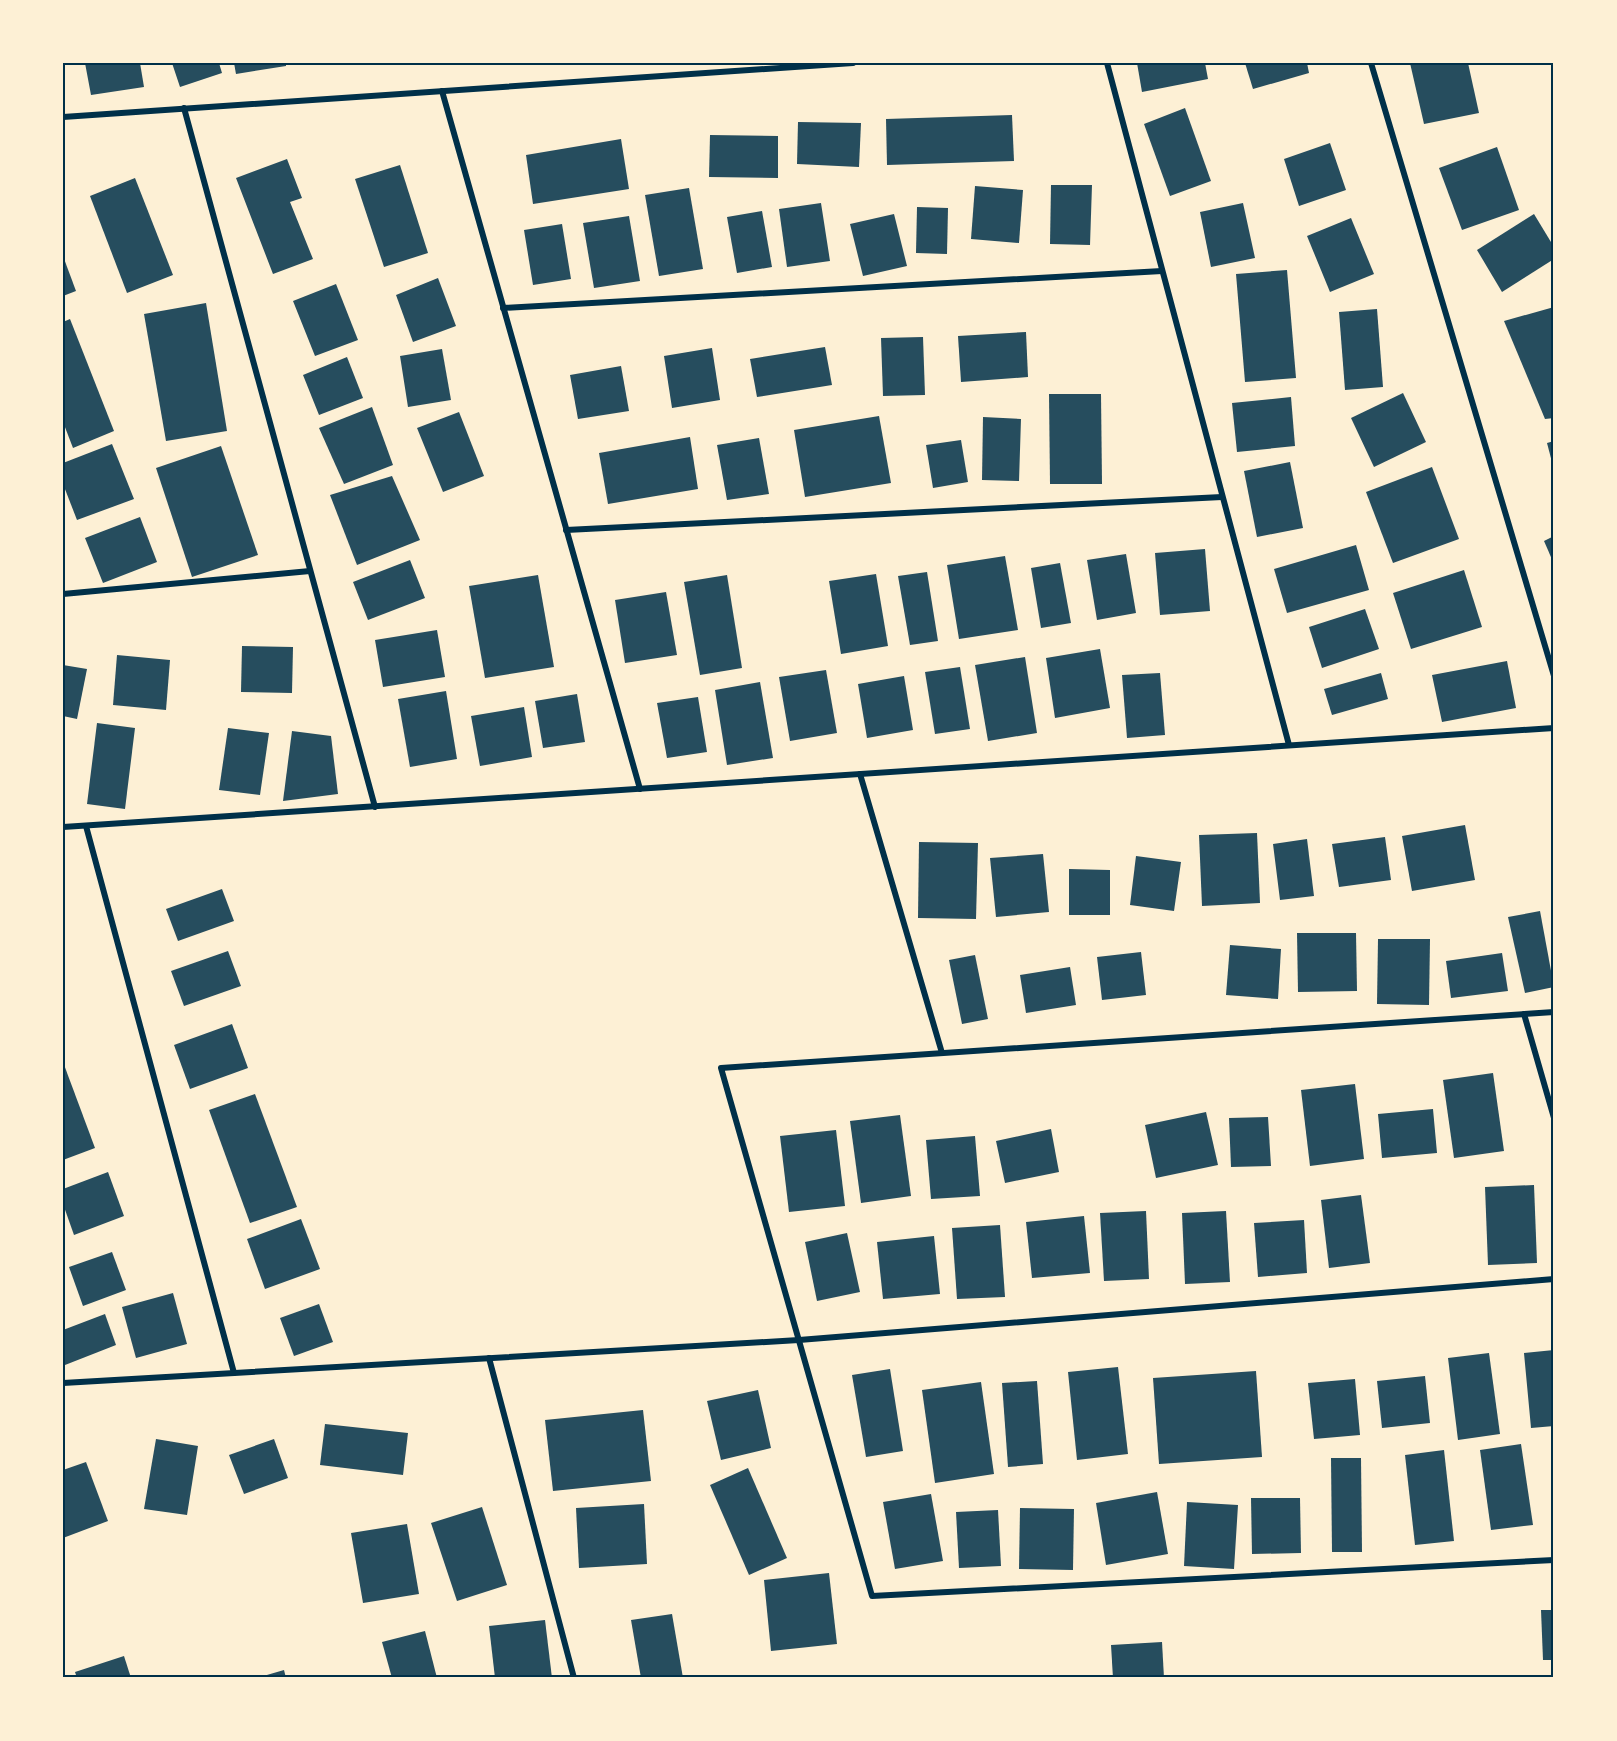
<svg xmlns="http://www.w3.org/2000/svg" width="1617" height="1741" font-family="'Space Grotesk',sans-serif">
<style>
.building{fill:#264d5e}
.lines{fill:none;stroke-linecap:round;stroke-linejoin:round}
.minor{stroke:#003049;stroke-width:6}
.neatline{fill:none;stroke:#003049;stroke-width:2}
</style>
<rect width="100%" height="100%" fill="#fdf0d5"/>
<g class="building">
<path d="M85,63H140L144,87L91,95Z"/>
<path d="M172,63H219L222,73L180,87Z"/>
<path d="M234,63H286V66L236,74Z"/>
<path d="M1137,63H1205L1208,79L1142,92Z"/>
<path d="M1245,63H1307L1309,73L1253,89Z"/>
<path d="M1410,63H1468L1479,113L1424,124Z"/>
<path d="M1185,108L1211,181L1170,196L1144,124Z"/>
<path d="M1012,115L1014,161L887,165L886,119Z"/>
<path d="M798,122L861,123L859,167L797,164Z"/>
<path d="M710,135L778,136V178L709,177Z"/>
<path d="M621,139L629,189L533,204L526,155Z"/>
<path d="M1330,143L1346,190L1299,206L1284,159Z"/>
<path d="M1497,147L1519,210L1462,230L1439,168Z"/>
<path d="M287,159L302,198L290,202L313,259L273,274L236,178Z"/>
<path d="M400,165L428,253L384,267L355,179Z"/>
<path d="M135,178L173,275L127,293L90,196Z"/>
<path d="M1051,185H1092L1090,245L1050,244Z"/>
<path d="M975,186L1023,190L1019,243L971,239Z"/>
<path d="M689,188L703,269L659,276L645,195Z"/>
<path d="M821,203L830,261L787,267L779,209Z"/>
<path d="M1243,203L1255,258L1211,267L1200,212Z"/>
<path d="M917,207L948,208L947,254L916,253Z"/>
<path d="M762,211L772,267L737,273L727,217Z"/>
<path d="M894,214L907,266L863,276L850,224Z"/>
<path d="M1534,214L1554,247V259L1502,292L1477,250Z"/>
<path d="M629,216L640,281L594,288L583,223Z"/>
<path d="M1351,218L1374,274L1330,292L1307,236Z"/>
<path d="M562,224L571,279L533,285L524,230Z"/>
<path d="M63,256L76,291L63,296Z"/>
<path d="M1287,270L1296,378L1245,382L1236,274Z"/>
<path d="M438,278L456,326L413,342L396,295Z"/>
<path d="M336,284L358,340L315,356L293,301Z"/>
<path d="M206,303L227,431L166,441L144,314Z"/>
<path d="M1554,307V418L1545,419L1504,321Z"/>
<path d="M1377,309L1383,387L1345,390L1339,312Z"/>
<path d="M70,319L114,431L73,448L63,422V322Z"/>
<path d="M1026,332L1028,377L961,382L958,336Z"/>
<path d="M923,337L925,395L883,396L881,338Z"/>
<path d="M825,347L832,385L757,397L750,359Z"/>
<path d="M712,348L720,400L672,408L664,356Z"/>
<path d="M442,349L451,400L408,407L400,356Z"/>
<path d="M347,357L363,398L319,415L303,375Z"/>
<path d="M621,366L629,411L578,419L570,375Z"/>
<path d="M1403,393L1426,442L1374,467L1351,418Z"/>
<path d="M1049,394H1101L1102,484H1050Z"/>
<path d="M1291,397L1295,446L1237,452L1232,403Z"/>
<path d="M372,407L393,465L344,484L319,428Z"/>
<path d="M459,412L484,476L443,492L417,428Z"/>
<path d="M879,416L891,483L805,497L794,430Z"/>
<path d="M983,417L1021,419L1019,481L982,480Z"/>
<path d="M690,437L698,489L608,504L599,453Z"/>
<path d="M759,438L769,494L727,500L717,445Z"/>
<path d="M961,440L968,482L933,488L926,445Z"/>
<path d="M1554,441V466H1553L1547,443Z"/>
<path d="M112,444L134,499L77,520L63,484V463Z"/>
<path d="M221,446L258,555L192,577L156,468Z"/>
<path d="M1290,462L1303,528L1257,537L1244,471Z"/>
<path d="M1432,467L1459,539L1393,563L1366,492Z"/>
<path d="M392,476L420,540L357,565L330,495Z"/>
<path d="M140,517L157,562L103,583L85,538Z"/>
<path d="M1554,536V564L1544,541Z"/>
<path d="M1356,545L1369,590L1287,613L1274,569Z"/>
<path d="M1205,549L1210,611L1160,615L1155,553Z"/>
<path d="M1126,554L1136,613L1097,620L1087,560Z"/>
<path d="M1005,556L1018,630L959,639L947,565Z"/>
<path d="M410,560L425,598L368,620L353,582Z"/>
<path d="M1060,563L1071,623L1041,628L1031,568Z"/>
<path d="M1464,570L1482,627L1411,649L1393,593Z"/>
<path d="M927,572L938,641L910,645L898,576Z"/>
<path d="M876,574L888,646L841,654L829,581Z"/>
<path d="M538,575L554,667L485,678L469,586Z"/>
<path d="M727,575L742,668L700,675L684,582Z"/>
<path d="M666,592L677,655L625,663L615,600Z"/>
<path d="M1365,609L1379,649L1322,668L1309,627Z"/>
<path d="M437,630L445,677L383,687L375,640Z"/>
<path d="M242,646L293,647L292,693L241,692Z"/>
<path d="M1100,649L1110,708L1055,718L1046,658Z"/>
<path d="M117,655L170,660L166,710L113,705Z"/>
<path d="M1025,657L1037,733L988,741L975,665Z"/>
<path d="M1507,661L1516,708L1442,722L1432,675Z"/>
<path d="M63,665L87,669L77,719L63,716Z"/>
<path d="M960,667L970,729L935,734L925,672Z"/>
<path d="M826,670L837,733L790,741L779,677Z"/>
<path d="M1160,673L1165,735L1127,738L1122,675Z"/>
<path d="M1381,673L1388,699L1332,715L1324,689Z"/>
<path d="M904,676L913,730L867,738L858,684Z"/>
<path d="M760,682L773,758L727,765L715,690Z"/>
<path d="M446,691L457,759L410,767L398,699Z"/>
<path d="M577,694L585,742L543,748L535,701Z"/>
<path d="M698,697L707,752L667,758L657,703Z"/>
<path d="M524,707L532,757L480,766L471,716Z"/>
<path d="M97,723L135,728L125,809L87,804Z"/>
<path d="M228,728L269,733L260,795L219,790Z"/>
<path d="M292,731L331,736L338,794L283,801Z"/>
<path d="M1465,825L1475,880L1412,891L1402,836Z"/>
<path d="M1257,833L1260,903L1202,906L1199,835Z"/>
<path d="M1385,837L1391,880L1339,887L1332,844Z"/>
<path d="M1307,839L1314,896L1280,900L1273,844Z"/>
<path d="M919,842L978,843L976,919L918,918Z"/>
<path d="M1043,854L1049,912L996,917L990,858Z"/>
<path d="M1136,856L1181,862L1174,911L1130,905Z"/>
<path d="M1069,869L1110,870V915H1069Z"/>
<path d="M222,889L234,921L178,941L166,909Z"/>
<path d="M1540,911L1554,987L1525,993L1508,917Z"/>
<path d="M1297,933H1356L1357,991L1298,992Z"/>
<path d="M1378,939H1430L1429,1005L1377,1004Z"/>
<path d="M1230,945L1281,949L1278,999L1226,995Z"/>
<path d="M228,951L241,986L184,1006L171,971Z"/>
<path d="M1141,952L1146,995L1102,1000L1097,957Z"/>
<path d="M1502,953L1508,991L1451,998L1446,961Z"/>
<path d="M975,955L988,1019L962,1024L949,960Z"/>
<path d="M1070,967L1076,1005L1026,1013L1020,975Z"/>
<path d="M232,1024L248,1068L190,1089L174,1045Z"/>
<path d="M63,1062L95,1148L63,1160Z"/>
<path d="M1493,1073L1504,1151L1454,1158L1443,1080Z"/>
<path d="M1355,1084L1364,1159L1310,1166L1301,1090Z"/>
<path d="M255,1094L297,1207L250,1223L209,1110Z"/>
<path d="M1433,1109L1437,1153L1382,1158L1378,1114Z"/>
<path d="M1206,1112L1218,1165L1156,1178L1145,1125Z"/>
<path d="M900,1115L911,1196L861,1203L850,1121Z"/>
<path d="M1268,1117L1271,1166L1231,1167L1229,1118Z"/>
<path d="M1051,1129L1059,1172L1005,1183L996,1141Z"/>
<path d="M836,1130L845,1206L789,1212L780,1136Z"/>
<path d="M975,1136L980,1196L931,1199L926,1140Z"/>
<path d="M108,1172L124,1216L74,1235L63,1204V1189Z"/>
<path d="M1534,1185L1537,1263L1488,1265L1485,1187Z"/>
<path d="M1361,1195L1370,1263L1329,1268L1321,1200Z"/>
<path d="M1146,1211L1149,1279L1104,1281L1100,1213Z"/>
<path d="M1226,1211L1230,1282L1185,1284L1182,1213Z"/>
<path d="M1084,1216L1090,1273L1032,1278L1026,1222Z"/>
<path d="M301,1219L320,1269L265,1289L247,1239Z"/>
<path d="M1304,1220L1307,1273L1258,1277L1254,1223Z"/>
<path d="M1000,1225L1005,1297L957,1299L952,1228Z"/>
<path d="M847,1233L860,1292L817,1301L805,1242Z"/>
<path d="M934,1236L940,1294L883,1299L877,1242Z"/>
<path d="M112,1252L126,1290L83,1306L69,1267Z"/>
<path d="M173,1293L187,1344L136,1358L122,1307Z"/>
<path d="M319,1304L333,1342L294,1356L280,1318Z"/>
<path d="M105,1314L116,1345L65,1365L63,1330Z"/>
<path d="M1554,1350V1426L1531,1428L1524,1353Z"/>
<path d="M1489,1353L1500,1434L1458,1440L1448,1358Z"/>
<path d="M1118,1367L1128,1454L1077,1460L1068,1372Z"/>
<path d="M890,1369L903,1451L866,1457L852,1375Z"/>
<path d="M1256,1371L1262,1457L1159,1464L1153,1378Z"/>
<path d="M1425,1376L1430,1423L1382,1428L1377,1381Z"/>
<path d="M1355,1379L1360,1435L1314,1439L1308,1383Z"/>
<path d="M1037,1381L1043,1464L1008,1467L1002,1383Z"/>
<path d="M981,1382L994,1474L935,1483L922,1390Z"/>
<path d="M758,1390L771,1448L721,1460L707,1401Z"/>
<path d="M643,1410L651,1481L553,1491L545,1420Z"/>
<path d="M325,1424L408,1433L403,1475L320,1465Z"/>
<path d="M156,1439L198,1446L187,1515L144,1509Z"/>
<path d="M274,1439L288,1478L244,1494L229,1455Z"/>
<path d="M1521,1444L1533,1525L1491,1530L1480,1450Z"/>
<path d="M1444,1450L1454,1541L1415,1545L1405,1455Z"/>
<path d="M1331,1458H1361L1362,1552H1332Z"/>
<path d="M86,1462L108,1521L63,1538V1470Z"/>
<path d="M748,1468L787,1558L749,1575L710,1485Z"/>
<path d="M1157,1492L1168,1554L1106,1565L1096,1503Z"/>
<path d="M931,1494L943,1561L895,1569L883,1502Z"/>
<path d="M1251,1498H1300L1301,1553L1252,1554Z"/>
<path d="M1187,1502L1238,1505L1234,1569L1184,1566Z"/>
<path d="M644,1504L647,1564L579,1568L576,1508Z"/>
<path d="M482,1507L507,1585L457,1601L431,1523Z"/>
<path d="M1020,1508L1074,1509L1073,1570L1019,1569Z"/>
<path d="M998,1510L1001,1566L959,1568L956,1512Z"/>
<path d="M407,1524L419,1594L363,1603L351,1533Z"/>
<path d="M829,1573L837,1644L771,1651L764,1580Z"/>
<path d="M1541,1610H1554V1660H1543Z"/>
<path d="M672,1614L683,1678H641L631,1620Z"/>
<path d="M545,1620L552,1678H495L489,1626Z"/>
<path d="M425,1631L437,1678H392L382,1642Z"/>
<path d="M1162,1642L1164,1678H1113L1111,1645Z"/>
<path d="M124,1656L131,1678H77L75,1672Z"/>
<path d="M284,1670L286,1678H260V1677Z"/>
</g>
<g class="lines">
<g class="minor">
<path d="M1107,63L1289,745"/>
<path d="M1371,63L1554,676"/>
<path d="M442,91L640,789"/>
<path d="M184,108L375,807"/>
<path d="M63,117L853,63"/>
<path d="M503,308L1162,271"/>
<path d="M566,530L1222,497"/>
<path d="M63,594L310,571"/>
<path d="M860,774L942,1053"/>
<path d="M86,826L234,1373"/>
<path d="M63,827L1554,728"/>
<path d="M1554,1012L721,1068L872,1596L1554,1560"/>
<path d="M1524,1014L1554,1118"/>
<path d="M489,1358L574,1678"/>
<path d="M63,1383L799,1340L1554,1279"/>
</g>
</g>
<rect width="1617" height="1741" fill="none" stroke="#fdf0d5" stroke-width="129"/>
<rect x="64" y="64" width="1488" height="1612" class="neatline"/>
</svg>
